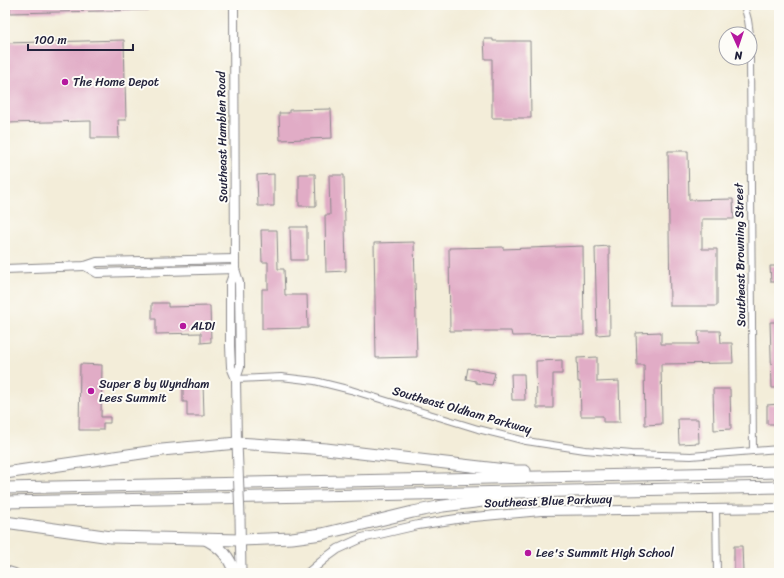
<svg xmlns="http://www.w3.org/2000/svg" width="784" height="578" font-family="Sriracha,sans-serif">
<style>
.building{fill:#e1acc6}
.lines{fill:none;stroke-linecap:round;stroke-linejoin:round}
.street-casing{stroke:#8a888a;stroke-width:8}
.secondary-casing{stroke:#8a888a;stroke-width:10}
.primary-casing{stroke:#8a888a;stroke-width:11}
.highway-casing{stroke:#8a888a;stroke-width:13}
.street{stroke:#fff;stroke-width:6}
.secondary{stroke:#fff;stroke-width:8}
.primary{stroke:#fff;stroke-width:9}
.highway{stroke:#fff;stroke-width:11}
.primary-bridge-casing{stroke:#8a888a;stroke-width:11;stroke-linecap:butt}
.primary-bridge{stroke:#fff;stroke-width:9}
.poi-dot{fill:#b5179e;stroke:#fdfcf7;stroke-width:1.5}
.labels{text-anchor:middle;dominant-baseline:central;stroke-width:4;stroke-linejoin:round;paint-order:stroke}
.poi-label{font-size:12px;fill:#22223b;stroke:#fdfcf7;text-anchor:start}
.street-label{font-size:12px;fill:#22223b;stroke:#fdfcf7}
</style>
<rect width="100%" height="100%" fill="#fdfcf7"/>
<filter id="ink" filterUnits="userSpaceOnUse"><feTurbulence type="fractalNoise" baseFrequency=".025" numOctaves="2"/><feDisplacementMap in="SourceGraphic" scale="8" xChannelSelector="R" yChannelSelector="G"/><feConvolveMatrix kernelMatrix="1 2 1 2 8 2 1 2 1" color-interpolation-filters="sRGB"/></filter>
<filter id="wash" filterUnits="userSpaceOnUse"><feTurbulence type="fractalNoise" baseFrequency=".012" numOctaves="4" result="noise"/><feDisplacementMap in="SourceGraphic" scale="16" xChannelSelector="R" yChannelSelector="G"/><feGaussianBlur stdDeviation="0.9" result="paint"/><feColorMatrix in="noise" values="0 0 0 0 0 0 0 0 0 0 0 0 0 0 0 0 0 1.4 0 .05"/><feComposite in="paint" operator="in"/></filter>
<g filter="url(#wash)">
<rect width="100%" height="100%" fill="#f3edd9"/>
<g id="blocks">
<g class="building">
<path d="M10,5H148V10L10,13Z"/>
<path d="M484,39H493V41H530L531,118H492V59H485Z"/>
<path d="M124,40L126,120H118L119,138H91V121L5,123V43Z"/>
<path d="M331,109L332,138L280,140L279,113H289V110Z"/>
<path d="M668,151H688L689,200L733,199L734,219H702V249H717V306H670Z"/>
<path d="M274,174V206H258L257,175Z"/>
<path d="M299,174H315L316,206H299Z"/>
<path d="M329,175H344L346,271L326,272L325,215H330Z"/>
<path d="M290,227H307V260H291Z"/>
<path d="M261,230H277L278,269H284L285,295H307L308,328L262,329V289H268V262H262Z"/>
<path d="M414,242L417,357L376,358L374,243Z"/>
<path d="M583,246L584,335L512,336L511,331H450L449,248L503,247V249Z"/>
<path d="M609,246L610,334L597,335L595,247Z"/>
<path d="M770,266H779V282H771Z"/>
<path d="M152,303H168V307L210,306L211,342L201,343V333L156,334V319H152Z"/>
<path d="M770,322H779V388H772Z"/>
<path d="M698,331H720L721,343H732L733,363L661,364L662,424L645,425L644,365H637L636,333L661,332V344H699Z"/>
<path d="M597,357V382L619,381L620,422H603V416H581L580,382H578L577,358Z"/>
<path d="M562,360V374H553V408H537L536,361Z"/>
<path d="M80,364L102,365L101,417H110V423H103V430H79Z"/>
<path d="M468,368L495,373L492,385L476,383V381L466,379Z"/>
<path d="M511,374H524L525,400H512Z"/>
<path d="M183,383H203L204,416H187V402H183Z"/>
<path d="M713,389H730L731,429L714,430Z"/>
<path d="M779,404V424H767V405Z"/>
<path d="M678,419H698L699,443L679,444Z"/>
<path d="M734,546H742L743,572H734Z"/>
</g>
</g>
</g>
<g filter="url(#ink)">
<use href="#blocks" fill-opacity="0" stroke="#8a888a" stroke-width="1"/>
<g class="lines">
<defs>
<g id="street">
<path d="M744,5L748,20L750,34"/>
<path d="M750,58L753,451"/>
<path d="M236,379L281,377L315,381L351,390L478,429L526,441L585,450L632,454L691,456L779,449"/>
<path d="M716,509L717,573"/>
</g>
<g id="secondary">
<path d="M85,266L97,273L235,269L234,5"/>
<path d="M5,269L85,266L97,262L235,259"/>
<path d="M236,379L231,367L230,346V283L235,269L239,282L240,367L236,379L237,443"/>
<path d="M5,570L15,573"/>
<path d="M308,573L327,557L338,549L362,538L418,525L463,518L541,511L779,508"/>
</g>
<g id="primary">
<path d="M237,443L238,467"/>
<path d="M240,517L241,573"/>
</g>
<g id="highway">
<path d="M5,473L162,450L237,443L326,449L514,471H525"/>
<path d="M5,488L779,472"/>
<path d="M5,502L779,487"/>
<path d="M5,522L111,537L240,540L292,538L322,534L413,512L443,506L499,499"/>
<path d="M207,540C222,548 229,557 235,573"/>
</g>
</defs>
<use href="#street" class="street-casing"/>
<use href="#secondary" class="secondary-casing"/>
<use href="#primary" class="primary-casing"/>
<use href="#highway" class="highway-casing"/>
<use href="#street" class="street"/>
<use href="#secondary" class="secondary"/>
<use href="#primary" class="primary"/>
<use href="#highway" class="highway"/>
<defs>
<path id="primary-bridge" d="M238,467L240,517"/>
</defs>
<use href="#primary-bridge" class="primary-bridge-casing"/>
<use href="#primary-bridge" class="primary-bridge"/>
</g>
</g>
<g class="poi-dot">
<circle cx="65" cy="82" r="4"/>
<circle cx="183" cy="326" r="4"/>
<circle cx="91" cy="391" r="4"/>
<circle cx="528" cy="553" r="4"/>
</g>
<g class="labels">
<g class="poi-label">
<text x="73" y="82">The Home Depot</text>
<text x="191" y="326">ALDI</text>
<text x="99" y="384">Super 8 by Wyndham<tspan x="99" dy="14">Lees Summit</tspan></text>
<text x="536" y="553">Lee's Summit High School</text>
</g>
<g class="street-label">
<text transform="translate(222 137) rotate(-91)">Southeast Hamblen Road</text>
<text transform="translate(740 255) rotate(-91)">Southeast Browning Street</text>
<text transform="translate(462 410) rotate(16)">Southeast Oldham Parkway</text>
<text transform="translate(548 501) rotate(-2)">Southeast Blue Parkway</text>
</g>
</g>
<rect width="784" height="578" fill="none" stroke="#fdfcf7" stroke-width="20"/>
<g transform="translate(738 46) rotate(177)"><circle r="19" fill="#fdfcf7" stroke="#a5a5ac"/>
<path d="M0-3L7 15L0 10L-7 15Z" fill="#b5179e"/>
<text y="-6" font-size="11" font-weight="bold" text-anchor="middle" fill="#22223b">N</text>
</g>
<path d="M28 44v6h105v-6" fill="none" stroke="#22223b" stroke-width="2"/>
<text x="34" y="44" font-size="12" fill="#22223b" stroke="#fdfcf7" stroke-width="3" paint-order="stroke">100 m</text>
</svg>
